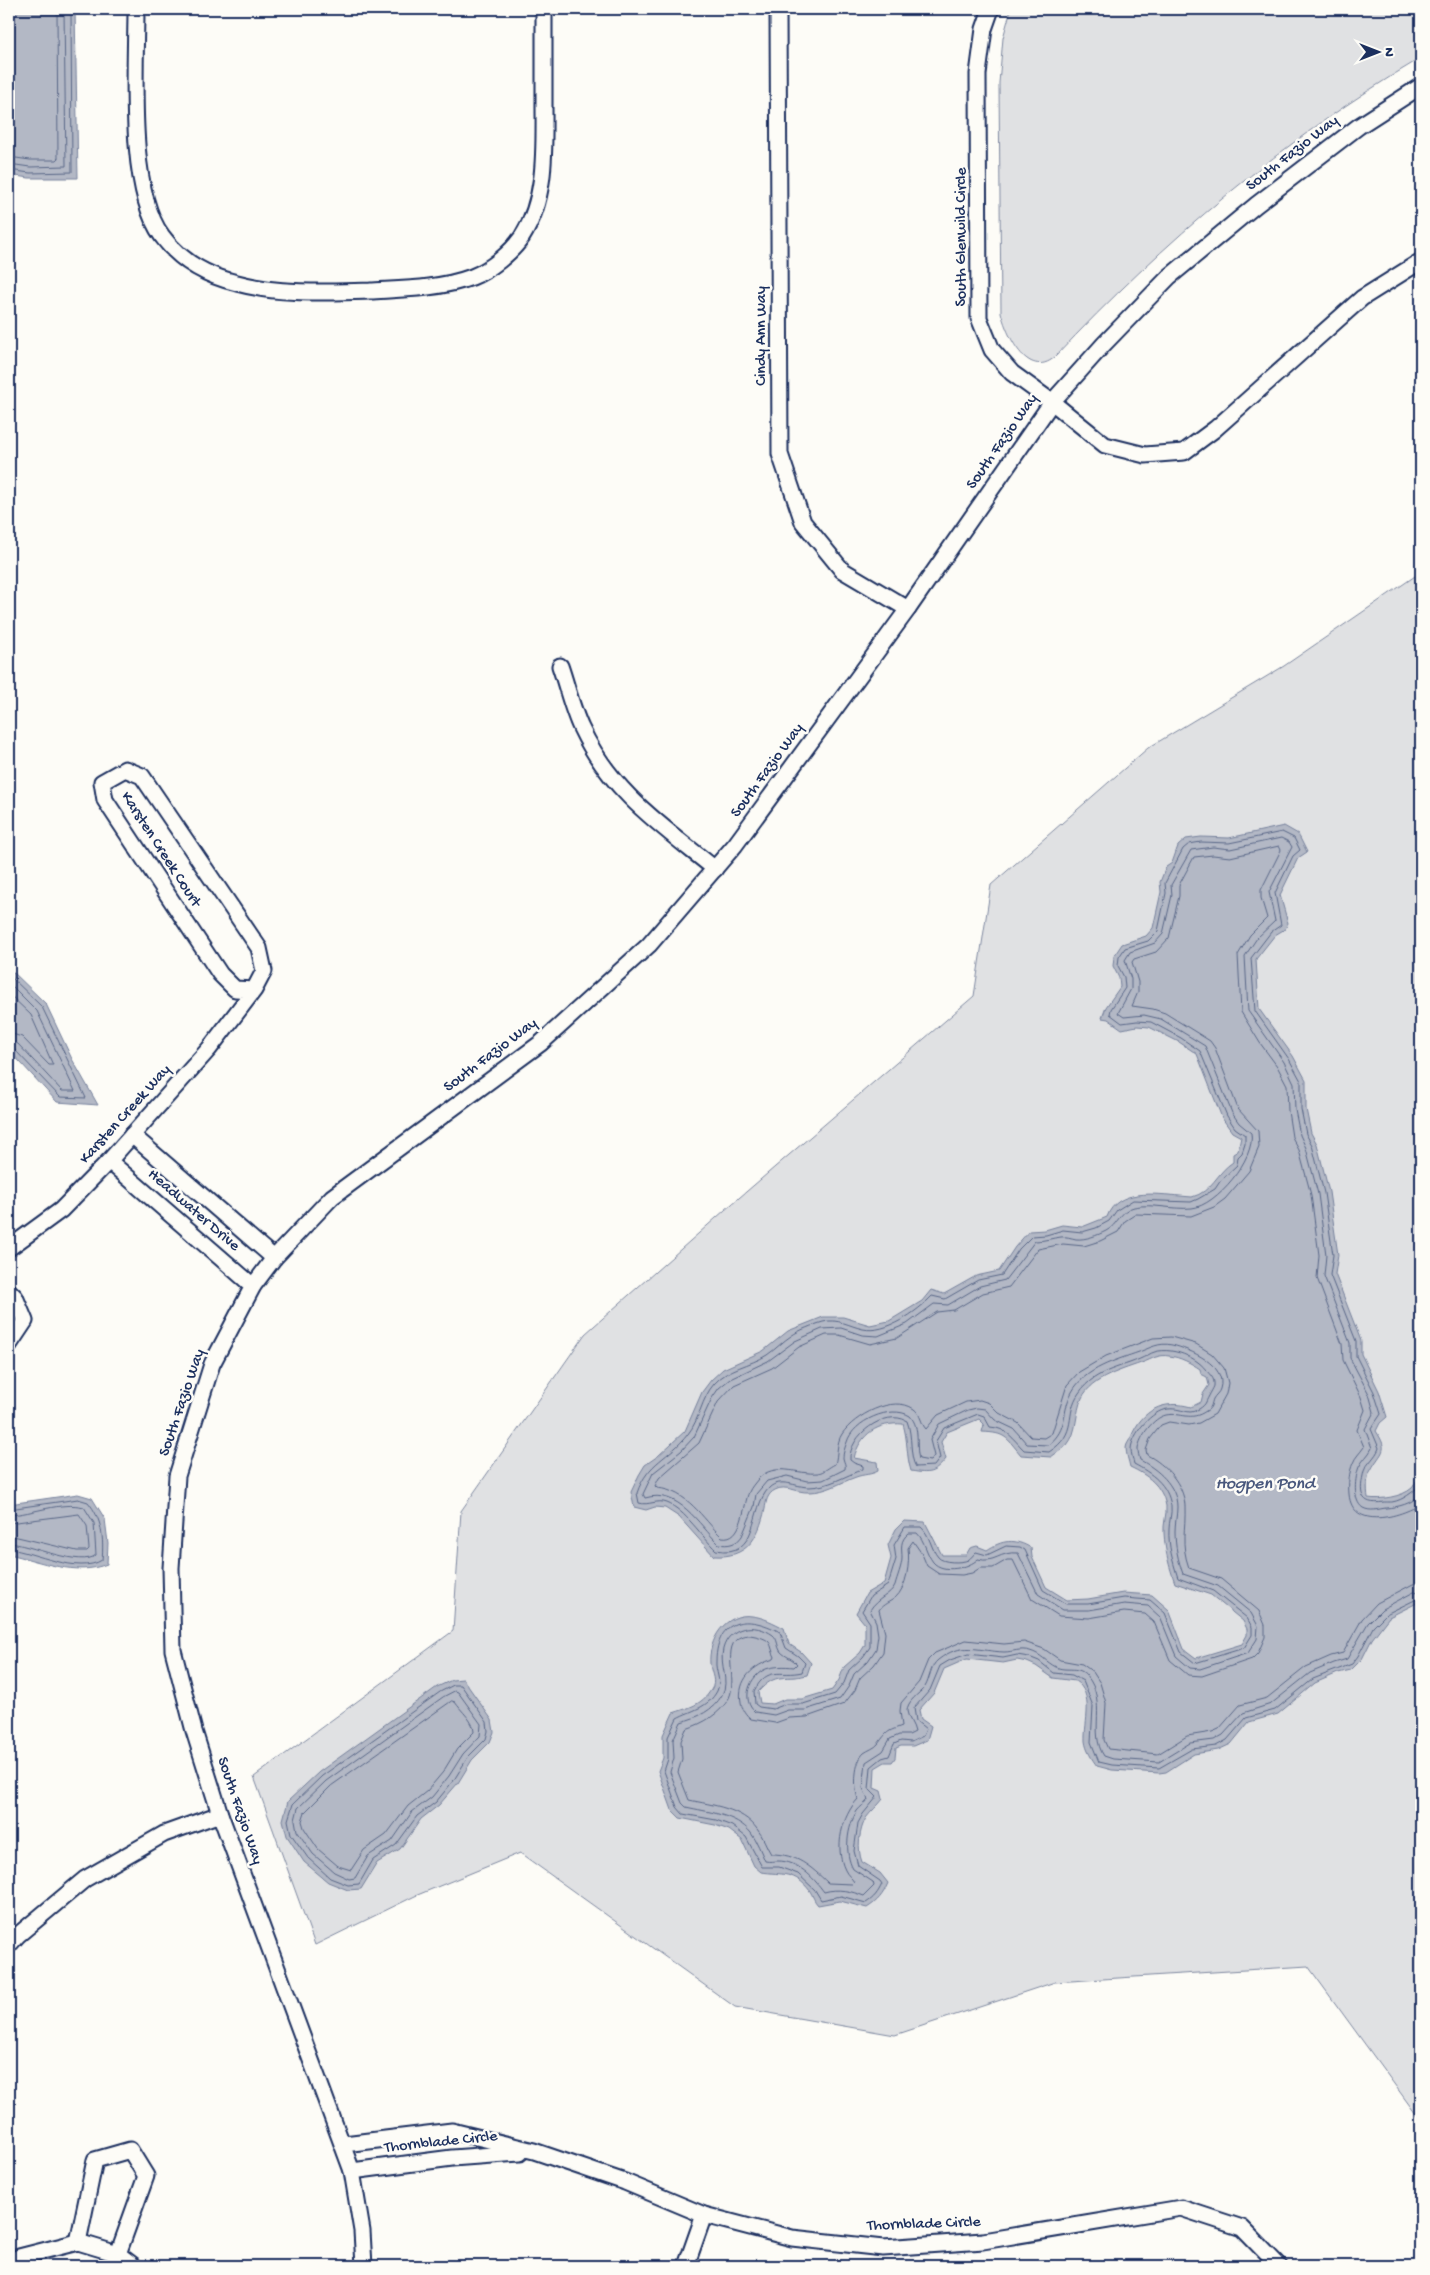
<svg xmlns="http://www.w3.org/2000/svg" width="1430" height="2275" font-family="'Gochi Hand',sans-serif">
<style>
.green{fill:#e0e1e3;stroke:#7e88a0}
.water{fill:#b3b8c5;stroke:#76819c}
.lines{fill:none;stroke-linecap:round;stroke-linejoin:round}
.shore{stroke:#586687;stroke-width:1}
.minor-casing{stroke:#1b2f5e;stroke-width:19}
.minor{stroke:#fdfcf7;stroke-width:15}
.labels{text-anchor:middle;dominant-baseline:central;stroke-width:5;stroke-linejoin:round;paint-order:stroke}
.street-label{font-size:16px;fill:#1b2f5e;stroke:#fdfcf7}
.water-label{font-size:18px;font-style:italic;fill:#49587d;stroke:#fdfcf7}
</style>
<rect width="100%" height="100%" fill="#fdfcf7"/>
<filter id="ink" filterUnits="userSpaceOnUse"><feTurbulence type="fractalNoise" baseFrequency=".02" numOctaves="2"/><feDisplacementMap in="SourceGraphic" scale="10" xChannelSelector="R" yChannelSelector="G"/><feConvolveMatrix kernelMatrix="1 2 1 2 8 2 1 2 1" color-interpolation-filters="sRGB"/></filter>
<g filter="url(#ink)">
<g class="green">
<path d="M1011,9H1421V58C1284,139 1164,241 1055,357C1027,381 1006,333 1001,312L999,83L1003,38Z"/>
<path d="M1421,572V2121L1308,1966L1055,1982L895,2035L735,2007L520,1853L415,1896L315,1945L254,1777L453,1631L461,1511L585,1334L725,1210L974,996L991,885L1148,748L1284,666Z"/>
</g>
<g class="water">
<path d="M9,9H75L78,178H29L9,175Z"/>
<path d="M1284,826L1298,834L1307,852L1298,858L1280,895L1288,923L1285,929L1275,935L1256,959L1259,1009L1293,1056L1306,1080V1109L1311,1133L1317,1144L1329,1192L1338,1255L1335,1274L1361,1341V1354L1379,1391L1387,1417L1380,1423L1376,1431C1390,1452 1381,1451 1371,1470C1366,1477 1367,1489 1368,1498C1380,1500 1402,1497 1412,1488C1416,1483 1415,1481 1421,1480V1601L1389,1617L1385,1622L1372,1639L1362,1659L1351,1670L1338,1673L1315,1683L1278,1714L1249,1722L1231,1744L1218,1750L1194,1754L1166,1772L1159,1773L1112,1770L1097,1766C1092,1759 1086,1750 1085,1741C1084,1723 1095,1693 1075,1681L1053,1678L1036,1666L1027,1662L1017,1660L1003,1663L967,1659L944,1669L934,1693L919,1710L921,1719L931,1726L927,1740L913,1746H901L896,1748L895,1758L892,1762H885L875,1768L874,1788L881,1791L883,1799C878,1806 871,1811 866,1818C859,1830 857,1849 862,1862L880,1873L888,1883C883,1895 878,1901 867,1908L840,1901L818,1905C814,1901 813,1896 810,1891C795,1871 782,1875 761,1872L754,1866L742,1840L729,1830L715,1825L680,1818L672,1810L658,1771L663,1758V1735L673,1713C688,1708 702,1705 711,1690C717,1681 711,1674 710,1664C708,1640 725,1612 752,1616C763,1617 774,1623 784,1628L789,1644L801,1652L811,1663L807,1675C783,1681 777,1671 758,1692L760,1703L773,1704L785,1699H802L832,1690L839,1680L844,1667L860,1653L865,1645V1624L856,1613L867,1593L884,1583L891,1558L888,1545L896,1529L904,1521L925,1522L942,1555H966L970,1548L977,1546L987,1550C1002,1540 1015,1538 1031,1548L1032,1557L1046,1587L1067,1600L1088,1599L1123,1593L1152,1595L1169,1610L1184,1649L1196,1658L1242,1644L1247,1635V1629L1243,1621L1211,1595L1175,1583C1169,1566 1165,1551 1164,1533C1163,1524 1167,1514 1166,1506C1162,1485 1147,1475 1130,1467C1129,1462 1126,1454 1126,1448C1126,1444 1130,1440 1131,1437C1142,1410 1163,1399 1191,1407L1201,1402L1203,1394L1209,1385L1207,1377L1201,1374L1200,1369C1191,1363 1180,1357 1169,1356C1159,1354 1152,1359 1144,1362C1125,1369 1091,1378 1082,1398C1075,1412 1078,1432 1067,1445C1063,1449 1056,1453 1051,1457L1021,1455C1006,1437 1006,1433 982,1432L984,1424L979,1419L947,1432L941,1442L946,1459C934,1474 929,1474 911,1471C906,1455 908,1440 903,1424C878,1422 860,1434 854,1458L877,1462L878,1471C871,1475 864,1474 856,1477C839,1483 827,1492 809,1492C797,1493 786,1484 775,1490C767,1494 766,1502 765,1509C758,1539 747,1558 714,1556L679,1517L665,1508L655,1507L646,1510L634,1507L631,1492L639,1475L645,1465L658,1456L685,1431L702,1392L711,1380L723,1369L763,1351L788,1331L823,1317H843L870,1325L889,1321L922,1301L931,1290L944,1294L976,1276L999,1271L1015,1247L1029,1231L1045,1230L1062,1225L1082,1227L1107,1217C1117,1188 1156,1194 1180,1196C1184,1196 1188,1197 1192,1197C1212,1192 1217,1172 1233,1162V1154L1238,1151L1241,1137L1232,1132L1222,1118L1197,1054L1179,1042L1149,1027L1137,1026L1122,1029L1108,1019L1102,1018L1106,1007L1120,987L1119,978L1113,966L1114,956L1122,944L1146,936L1153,928L1161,892L1160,882L1166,867L1172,863L1178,846L1186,839L1201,837L1229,838Z"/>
<path d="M9,968L46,1004L72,1059L98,1105L57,1102L9,1050Z"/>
<path d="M78,1494L92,1498L105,1519L108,1543L107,1564C76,1577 40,1561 9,1554V1504Z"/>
<path d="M463,1679L492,1720L494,1732L490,1742L472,1760L458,1783L439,1805L421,1819L400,1849L377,1863L361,1889L348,1890L328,1882L304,1862L287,1836L283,1820L288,1801L319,1772L437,1687L452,1680Z"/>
</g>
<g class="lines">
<g class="shore">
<path d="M9,157L30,160H56L58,158L57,9"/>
<path d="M9,164L30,167L66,166L64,9"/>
<path d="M9,170L30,173L72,172L71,9"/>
<path d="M9,975L42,1007L86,1098L60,1097L14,1049L9,1047"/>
<path d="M9,983L37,1011L75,1091H62L18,1044L9,1041"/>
<path d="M9,994L31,1015L53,1065H49L22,1037L9,1033"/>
<path d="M1421,1485C1412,1492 1404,1500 1392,1502C1391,1502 1384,1502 1384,1502C1359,1506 1359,1492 1364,1471C1367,1463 1376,1457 1379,1448L1371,1429L1381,1414L1374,1392L1356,1356V1341L1330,1275L1333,1255L1324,1193L1312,1145L1306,1134L1301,1109V1081L1289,1059L1255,1011L1251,958L1271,932L1281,925L1275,893L1293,856L1300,850L1294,838L1282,832L1229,843L1201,842L1189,844L1183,849L1165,883L1166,893L1158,931L1148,941L1125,948L1119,957L1118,966L1124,977L1125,988L1111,1009L1110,1014L1122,1023L1137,1021L1151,1022L1181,1038L1200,1051L1227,1116L1235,1128L1245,1135V1144L1242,1153L1238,1157L1237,1165L1221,1180L1215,1189L1198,1199L1191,1202L1133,1200L1117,1210L1109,1221L1096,1228L1082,1232L1063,1230L1046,1235L1032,1236L1019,1249L1002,1275L978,1280L945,1299L932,1296C917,1312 886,1334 863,1329C849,1326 838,1318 823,1322C813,1325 799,1330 791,1336C783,1341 776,1349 767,1355C750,1366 729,1367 714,1384C701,1399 700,1419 688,1434C669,1459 648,1461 637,1493L639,1503C649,1506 657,1499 667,1503C685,1510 702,1537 716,1550C760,1559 749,1508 769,1488C780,1477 796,1487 809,1487C828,1487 845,1476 863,1469V1466L854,1463L850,1460C848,1436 885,1408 907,1421C913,1436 909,1457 916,1467L934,1466L940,1458L936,1441L944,1428L978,1414L984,1416L990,1427C1007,1428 1013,1439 1024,1450L1049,1452C1079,1433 1064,1414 1079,1393C1096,1368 1125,1368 1148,1355C1165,1344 1195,1355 1206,1370C1210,1375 1215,1378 1214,1386C1214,1387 1207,1399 1206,1402C1204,1407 1195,1412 1190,1412C1182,1411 1176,1408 1168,1409C1152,1410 1132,1434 1131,1449C1131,1453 1133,1460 1134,1464C1151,1473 1168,1484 1171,1506C1172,1513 1169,1522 1169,1529C1168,1546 1173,1562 1178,1578L1213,1591L1247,1618L1252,1627V1635L1244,1648L1195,1663L1181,1652L1165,1613L1150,1600L1124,1598L1088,1604H1066L1043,1590L1025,1550L1020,1547L1006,1546L987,1555L976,1552C974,1554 971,1558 968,1560C962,1563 942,1563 938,1557C931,1549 930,1535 921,1527H905L894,1545L896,1559L888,1585L871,1596L862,1611L870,1623V1647L863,1657L849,1670L844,1683L835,1694L803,1704H786L773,1709L759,1707L755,1704L754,1691C768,1665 780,1677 802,1672L805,1663L798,1656L786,1648L780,1632C747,1614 717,1618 716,1661C715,1672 722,1680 717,1691C708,1708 692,1710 677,1718L668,1737V1759L664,1771L677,1807L683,1814L716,1820L732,1826L746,1837L762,1867H779L798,1874L815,1890L821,1900L841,1896L866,1903C874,1898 878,1893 882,1884L880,1881L858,1866L854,1851L858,1823L863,1814L877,1797L869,1789L871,1767L882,1758L889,1756L894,1744L901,1741L911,1742L923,1736L926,1729L916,1721L914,1708L930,1690L940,1666L950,1660L968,1654L1003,1658L1017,1655L1029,1657L1039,1661L1054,1673L1072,1675L1083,1681L1093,1706L1091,1742L1099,1762L1112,1765L1159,1768L1192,1749L1216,1746L1227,1740L1246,1718L1275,1710L1313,1679L1352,1664L1358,1656L1373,1627L1386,1614L1421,1597"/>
<path d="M1421,1494C1412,1504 1398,1507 1386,1508C1378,1509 1371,1512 1363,1508C1352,1501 1355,1477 1359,1467C1362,1460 1369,1455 1372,1448L1365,1429L1374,1412L1369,1394L1350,1358V1343L1324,1276L1326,1255L1318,1194L1306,1148L1300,1135L1295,1110L1294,1083L1284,1062L1248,1011L1245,956L1257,938L1275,921L1269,892L1292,847L1289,842L1281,838L1230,849L1213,847L1191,850L1171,885L1172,895L1163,934L1155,943L1130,952L1125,960L1131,979V989L1118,1013L1124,1017L1144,1015L1161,1019L1205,1046L1232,1113L1239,1123L1251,1133C1256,1158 1216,1206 1192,1208C1173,1210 1153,1203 1134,1207C1120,1210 1118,1225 1106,1231C1098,1235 1086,1240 1076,1239C1071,1238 1066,1236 1061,1237C1052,1238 1044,1241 1035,1241L1005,1280L980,1286L948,1305L934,1304L907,1324L878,1336L862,1335L841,1328L822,1329L795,1341L768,1361L730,1379L719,1388L712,1398L694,1437L681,1451L653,1473L643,1494L645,1498C679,1488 698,1524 719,1544C728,1546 737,1544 742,1536L754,1507L756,1494L767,1481L787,1476L807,1481L823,1480L845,1469C846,1464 844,1463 843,1458C843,1453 845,1447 847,1442C853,1421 891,1404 910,1416C921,1428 915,1445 919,1459L930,1461L934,1456L930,1440L939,1424L968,1410L977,1408L985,1409L995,1420L1014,1429L1027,1444L1048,1445C1069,1429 1061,1412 1072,1392C1085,1368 1117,1360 1139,1352C1150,1348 1159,1342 1172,1345C1189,1349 1228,1365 1220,1389C1219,1393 1215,1395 1213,1399C1211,1404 1212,1408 1206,1411C1190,1422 1182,1412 1166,1415C1153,1418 1140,1436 1138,1449C1138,1452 1139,1457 1140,1460C1157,1469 1177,1485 1177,1507C1177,1515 1175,1523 1175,1531C1175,1546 1178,1560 1183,1574L1218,1586L1251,1613L1258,1626L1257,1639L1248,1653L1200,1669L1190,1668L1176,1656L1160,1617L1148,1606L1124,1604L1089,1610H1063L1038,1594L1018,1553C1000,1551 994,1564 978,1559C969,1568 943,1574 933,1562C926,1553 925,1541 917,1533H909C899,1541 902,1548 902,1558C902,1566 897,1577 895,1585C891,1595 877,1598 870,1610L876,1622L878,1635L876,1649L868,1661L854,1674L849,1686L840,1699L805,1710H788L774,1715L755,1712C741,1700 749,1676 766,1669C775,1666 784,1666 794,1667L797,1664C792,1658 786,1657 781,1652C777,1647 778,1639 773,1635C755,1622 729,1626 723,1649C719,1665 730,1680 722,1695C713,1711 698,1717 681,1722L673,1740L674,1758L670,1772L682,1803L686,1807C707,1812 736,1814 751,1833C757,1841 761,1852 765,1861C770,1862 773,1861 778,1861C798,1861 813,1877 824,1892C838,1888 851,1891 864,1896L874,1886L873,1882L853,1869C844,1853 847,1827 857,1811C860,1807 865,1804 868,1800L863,1788L866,1762L883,1751L890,1739L899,1735H909L915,1732C914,1725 908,1719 907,1711C907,1701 919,1694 925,1687C930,1679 930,1666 938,1660C962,1641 978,1651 1004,1652C1013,1652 1020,1648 1030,1651C1041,1654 1046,1662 1056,1667C1066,1672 1079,1665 1087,1676C1108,1702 1088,1732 1104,1756L1113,1759L1159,1762L1190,1743L1214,1740L1223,1735L1243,1713L1271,1704L1310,1673L1334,1663L1347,1659L1368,1623L1382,1609L1414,1592L1421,1591"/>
<path d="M1421,1504C1400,1517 1352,1531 1349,1494C1348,1484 1349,1472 1353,1463C1355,1457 1360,1453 1364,1447L1357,1430L1365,1410L1361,1397L1343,1360L1342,1344L1317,1278L1319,1255L1311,1195L1299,1150L1292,1137L1288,1111L1287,1085L1277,1066L1260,1043L1241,1012L1238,955L1250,935L1267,918L1261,898V890L1281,850L1279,846L1230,857L1213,855L1194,857L1179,885V896L1169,938L1156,952L1134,959L1132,962L1138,982V992L1132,1006L1153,1009L1165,1013L1210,1041L1215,1048L1238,1109L1258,1131L1259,1147L1249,1171L1225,1199L1214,1207L1191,1216L1136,1214L1125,1221L1118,1232L1100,1241L1084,1246L1063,1244L1038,1249L1009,1287L983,1293L954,1310L937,1312L897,1338L870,1344L839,1335H826L799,1347L772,1368L734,1385L718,1402L699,1443L659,1478L655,1486L657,1488C688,1491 701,1517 722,1537C743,1541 743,1505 749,1492C751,1487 755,1483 758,1479C775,1461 798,1475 818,1473C824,1472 829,1467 835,1464C838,1455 836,1443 842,1434C854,1416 893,1394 914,1409C921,1414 921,1424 926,1429L938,1415L966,1402L980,1400L989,1403L999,1413L1018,1423L1031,1437L1044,1438L1052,1433L1067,1385L1079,1372L1106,1356L1153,1338L1171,1337L1196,1344L1212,1354L1224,1368L1228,1383L1226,1394L1215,1414L1199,1423L1189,1425L1169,1422L1161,1425L1150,1439L1146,1450L1147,1455C1165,1464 1184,1484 1185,1506C1186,1531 1180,1542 1189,1568L1221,1579L1259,1611L1265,1625V1637L1258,1653L1252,1659L1202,1676L1188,1675L1170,1660L1154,1622L1145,1614L1124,1612L1089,1618L1059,1616L1032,1599L1013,1560H1007L993,1568H980L972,1573L962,1575L939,1574L927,1566L922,1554L913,1541L908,1548C910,1562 907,1588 895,1598C890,1602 883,1604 879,1610L885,1633L883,1652L874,1665L860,1678L855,1690L844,1704L807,1717L789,1718L775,1723L751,1719C745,1714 742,1709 741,1702C737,1680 753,1665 774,1659L775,1657C772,1652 772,1646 769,1642C766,1638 753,1635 748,1635C717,1638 739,1678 729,1698C720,1714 704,1723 686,1729L681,1741L682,1759L678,1772L689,1800C712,1805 742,1808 757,1829C763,1836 766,1846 771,1854C797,1854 810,1866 828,1883L852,1884L854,1882C852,1878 847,1875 845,1870C834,1848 842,1816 858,1799C854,1788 854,1762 864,1753C868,1750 875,1748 878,1744C888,1731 886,1732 902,1726L900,1711L901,1703L919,1682L928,1660L935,1653L966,1640L1004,1644L1024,1642L1044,1649L1060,1660L1082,1664L1093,1672L1100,1683L1106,1703L1104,1740L1108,1749L1158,1754L1187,1736L1212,1732L1219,1729L1240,1705L1267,1698L1306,1667L1331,1656L1343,1653L1362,1619L1377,1603L1413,1584L1421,1583"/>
<path d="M9,1509L78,1499L88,1502C102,1519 104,1538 102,1560C78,1575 35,1552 9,1549"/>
<path d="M9,1515C33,1514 61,1501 84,1507L94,1523L96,1555C82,1568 28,1544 9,1543"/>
<path d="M9,1523L79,1514L87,1526L89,1549L87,1551H77L9,1535"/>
<path d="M454,1685H461L487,1722L488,1731L486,1739L468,1757L454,1780L436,1802L417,1816L396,1845L373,1860L359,1884L348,1885L330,1878L308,1858L291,1834L288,1820L293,1804L322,1776L440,1692Z"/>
<path d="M455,1691L458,1692L481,1724L480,1736L463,1754L449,1776L432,1797L412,1812L392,1841L368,1856L355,1878L349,1879L334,1872L313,1854L297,1831L295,1820L298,1808L326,1781L443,1697Z"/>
<path d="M452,1701L455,1702C461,1711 474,1721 474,1732L457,1749L443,1772L427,1791L408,1806L386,1835L364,1850L351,1870L338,1866L318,1849L304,1828L302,1821L305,1812L331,1786Z"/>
</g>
<defs>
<g id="minor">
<path d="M136,9C136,68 127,189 162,236C180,261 208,276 237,283C280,295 326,292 370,291C403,289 440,289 472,277C490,270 511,253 522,237C547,198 544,148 544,103C544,72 544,40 544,9"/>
<path d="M778,9L780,454L803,522L842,570L908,609"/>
<path d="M991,9L984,29L978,74L979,318L992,350L1012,373L1052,402L1105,445L1145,455L1184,452L1215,429L1362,298L1421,261"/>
<path d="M560,666C567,686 572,709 581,728C611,792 662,826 715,869"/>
<path d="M132,1135L274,1258"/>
<path d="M109,1161L253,1286"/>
<path d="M9,1248L61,1210L109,1161L209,1049L254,990L264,971L259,948L142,776L125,769L102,782L105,800L220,974L235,989L254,990"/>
<path d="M9,1291L15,1297L25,1321L9,1345"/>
<path d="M9,1945L18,1935L85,1879L164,1834L220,1814"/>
<path d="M344,2144L452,2131L534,2151L625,2182L704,2215L792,2238L883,2248L983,2241L1181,2208L1242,2228L1279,2266"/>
<path d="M352,2171L452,2158L520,2153"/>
<path d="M78,2242L95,2160L130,2150L146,2176L118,2254"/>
<path d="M9,2266L19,2257L78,2242L118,2254L134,2266"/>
<path d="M364,2266L362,2231L352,2171L220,1814L194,1731L173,1650L171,1568L177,1476L212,1364L253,1286L274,1258L332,1197L541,1043L649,945L735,845L908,609L1052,402L1104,344L1169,277L1256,205L1359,126L1421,86"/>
<path d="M686,2266L704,2215"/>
</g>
</defs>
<use href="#minor" class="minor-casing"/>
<use href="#minor" class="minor"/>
</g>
</g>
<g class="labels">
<g class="street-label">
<text transform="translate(1293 154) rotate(-38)">South Fazio Way</text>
<text transform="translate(962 237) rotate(-90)">South Glenwild Circle</text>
<text transform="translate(762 336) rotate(-90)">Cindy Ann Way</text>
<text transform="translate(1003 442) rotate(-55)">South Fazio Way</text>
<text transform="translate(768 771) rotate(-54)">South Fazio Way</text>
<text transform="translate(160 850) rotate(57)">Karsten Creek Court</text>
<text transform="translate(491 1056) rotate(-37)">South Fazio Way</text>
<text transform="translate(126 1115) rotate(-48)">Karsten Creek Way</text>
<text transform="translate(193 1211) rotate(41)">Headwater Drive</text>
<text transform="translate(183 1403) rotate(-71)">South Fazio Way</text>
<text transform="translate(239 1811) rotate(71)">South Fazio Way</text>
<text transform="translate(441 2143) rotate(-6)">Thornblade Circle</text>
<text transform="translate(924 2225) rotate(-2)">Thornblade Circle</text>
</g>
<g class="water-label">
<text x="1265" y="1484">Hogpen Pond</text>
</g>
</g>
<rect width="1430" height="2275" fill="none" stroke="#fdfcf7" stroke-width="30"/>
<rect x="15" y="15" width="1400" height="2245" fill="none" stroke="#1b2f5e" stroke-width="2" filter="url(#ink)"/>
<g transform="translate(1378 52) rotate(90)" stroke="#fdfcf7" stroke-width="4" paint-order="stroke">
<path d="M0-4L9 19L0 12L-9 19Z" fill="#1b2f5e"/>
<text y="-8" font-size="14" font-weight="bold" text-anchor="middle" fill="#1b2f5e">N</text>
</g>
</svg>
